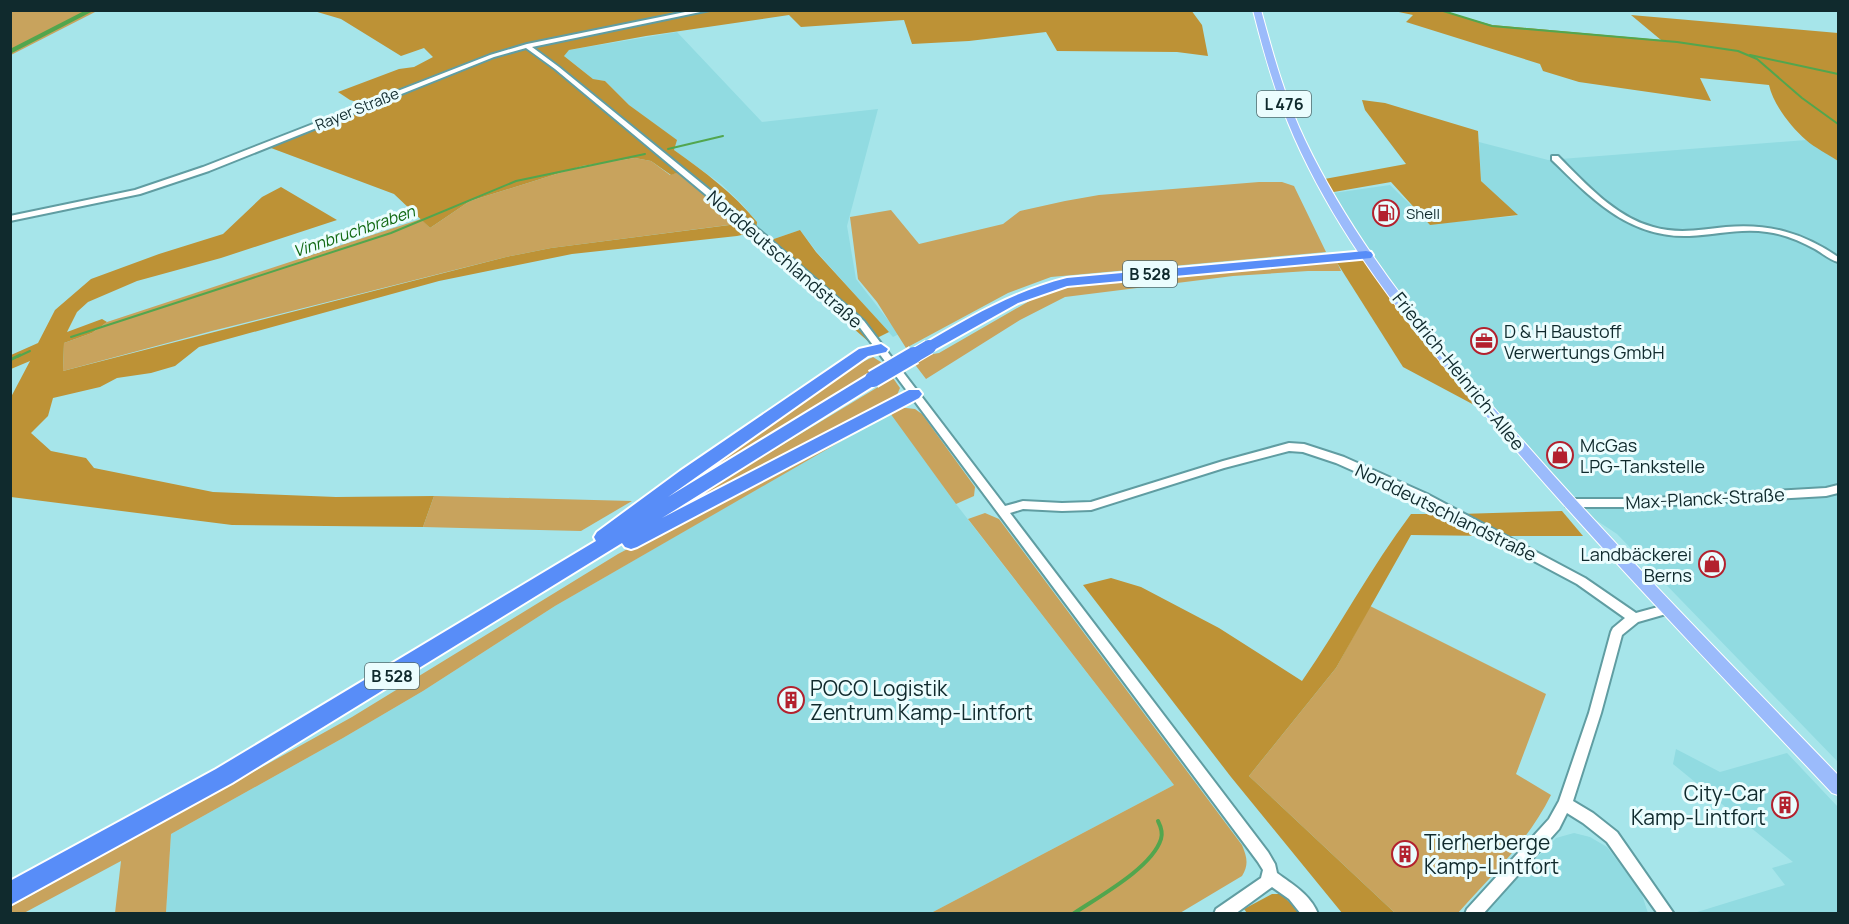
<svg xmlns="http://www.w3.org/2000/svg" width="1849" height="924" font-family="Manrope,sans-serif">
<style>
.built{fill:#91dbe1}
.green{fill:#c8a35d}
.forest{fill:#bd9236}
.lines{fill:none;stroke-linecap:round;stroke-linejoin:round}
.stream-far2{stroke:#52a64e;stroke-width:2}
.stream-far1{stroke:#52a64e;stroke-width:3}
.stream{stroke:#52a64e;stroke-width:4}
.canal{fill:#52a64e;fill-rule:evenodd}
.minor-casing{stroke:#609da2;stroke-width:4}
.major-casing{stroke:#fff;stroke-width:2}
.highway-casing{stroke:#fff;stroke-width:4}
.minor{fill:#fff;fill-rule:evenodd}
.major{fill:#9bbbfb;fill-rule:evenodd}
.highway{fill:#588df8;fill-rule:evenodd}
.highway-bridge-far1-casing{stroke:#fff;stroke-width:16;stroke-linecap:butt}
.highway-bridge-casing{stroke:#fff;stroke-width:20;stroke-linecap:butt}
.highway-bridge-far1{stroke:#588df8;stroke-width:14}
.highway-bridge{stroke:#588df8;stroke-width:16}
.labels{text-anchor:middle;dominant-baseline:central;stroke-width:6;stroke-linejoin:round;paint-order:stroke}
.far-street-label{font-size:15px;fill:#102a2d;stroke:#ebfdfe}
.far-poi-label{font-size:15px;fill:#102a2d;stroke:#ebfdfe;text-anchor:start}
.shield{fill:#ebfdfe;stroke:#52696c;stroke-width:1.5}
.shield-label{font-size:16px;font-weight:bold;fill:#102a2d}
.far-water-label{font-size:16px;font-style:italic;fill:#116912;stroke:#ebfdfe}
.street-label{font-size:18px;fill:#102a2d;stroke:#ebfdfe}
.poi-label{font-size:18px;fill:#102a2d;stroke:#ebfdfe;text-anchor:start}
.near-poi-label{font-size:21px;fill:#102a2d;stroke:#ebfdfe;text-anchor:start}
</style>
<rect width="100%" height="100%" fill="#a6e5ea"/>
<g class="built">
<path d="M677,32L762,122L878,109L847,226L856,279L899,334L893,337L816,251L800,230L768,241L755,231L757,222L741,203L721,184L674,150L676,140L629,105L605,81L593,79L563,55L569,50Z"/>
<path d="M1806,140L1838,161V762L1617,534L1570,503L1427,335L1327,194L1390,185L1430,224L1517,216L1481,181L1479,142L1548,160Z"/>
<path d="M890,412L956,504L1174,785L931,913L166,914L171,834L343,738L423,691L555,606Z"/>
<path d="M1676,749L1720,772L1787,753L1838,807V913H1694L1785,885L1772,868L1793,862L1673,764Z"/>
<path d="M1574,833L1590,837L1607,847L1641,892L1648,913L1483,914L1556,838Z"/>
</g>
<g class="green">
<path d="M11,10H97V11L11,55Z"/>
<path d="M635,158L651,161L670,175L682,171L744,223L551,248L506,257L212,331L63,371L64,343L92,333L107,322L421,219L430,228L470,201L582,166Z"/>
<path d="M1259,182H1282L1294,186L1326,252L1051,277L1008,293L906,348L877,302L858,279L850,217L891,210L919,244L1003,224L1020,211L1065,201L1099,195Z"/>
<path d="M1335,258L1341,271H1308L1233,276L1065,297L1020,320L926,379L910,358L939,353L1033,299L1072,286L1203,275Z"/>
<path d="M873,357L884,364L674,492L854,366Z"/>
<path d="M893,378L900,388L897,395L681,510L679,507Z"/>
<path d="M897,407L915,409L922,414L975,487L974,496L956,504L890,413L555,606L423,691L343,738L171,834L166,913H115L121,861L24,913H11L10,907L352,717L618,554Z"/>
<path d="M434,496L632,501L581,531L423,527Z"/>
<path d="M985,513L999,519L1242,845C1247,857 1249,865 1242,876L1180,913H931L1174,785L968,519Z"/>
<path d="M1370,606L1546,694L1516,774L1551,795C1529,840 1491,876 1458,913H1395L1249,776L1336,668Z"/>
</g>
<g class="forest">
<path d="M1191,10L1202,25L1208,56L1177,52L1057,51L1046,32L969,41L912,44L904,20L801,27L789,15L646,36L569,50L564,56L593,79L605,81L629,105L677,140L674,150C705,172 733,193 757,222L756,232L737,236L572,254L439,281L199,347L175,366L151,373L117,378L100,387L53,398L48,416L31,433L51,451L86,458L94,468L213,492L336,497L434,496L423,527L232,525L11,497V397L30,361L11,369V355L38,343L55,310L91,279L159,254L223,234L262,197L281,187L337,220L221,258L137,281L88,302L77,312L67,332L102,319L107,322L92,333L64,343L63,371L506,257L551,248L745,223L682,171L671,175L651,161L635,158L582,166L470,201L430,228L394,194L263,145L364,104L350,100L338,92L399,69L414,67L433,57L424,48L401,56L341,19L314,11Z"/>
<path d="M1394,11H1442L1492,25L1661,40L1631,15L1838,33V161C1828,154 1815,148 1806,140C1791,127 1773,104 1769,85L1700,78L1711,101L1579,82L1543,71L1540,64L1406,22L1413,15Z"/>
<path d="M1362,100L1385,103L1478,131L1481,181L1518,215L1430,225L1391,182L1328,193L1319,180L1406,164L1365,110Z"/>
<path d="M800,230L816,252L889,332L869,342L766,252L768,241Z"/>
<path d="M1366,255L1491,414L1403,367L1334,258Z"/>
<path d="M1562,511L1583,536H1501L1460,514Z"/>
<path d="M1411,514H1448L1491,536L1411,535L1336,668L1249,776L1395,913H1342L1231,777L1083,585L1111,578L1141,587L1219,628L1302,681C1340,626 1371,567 1411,514Z"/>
<path d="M1272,894H1281L1301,913H1247L1244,909Z"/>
</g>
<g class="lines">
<g class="stream-far2">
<path d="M1440,10L1492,26L1677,42L1738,51L1757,59L1802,98L1838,124"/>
<path d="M1750,55L1838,74"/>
<path d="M668,149L723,136"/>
<path d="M71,337L391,233L516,181L645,154"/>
<path d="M17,357L30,351"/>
</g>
<path class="stream-far1" d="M10,360L20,355"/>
<path class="stream" d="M1073,914C1098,897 1152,868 1161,839C1163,833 1161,827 1158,821"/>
<path class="canal" d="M86,10H95L10,54V49Z"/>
<defs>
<g id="minor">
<path d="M695,10H710L532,47L559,67L765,235L864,321L1005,506L1023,501L1062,503L1091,502L1223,461L1289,443L1304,444L1344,457L1427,494L1585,578L1636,613L1669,604L1673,606L1675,609L1673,612L1638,622L1622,635L1601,713L1573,801L1593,813L1617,832L1674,914H1658L1607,842L1583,823L1567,813L1559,829L1483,914H1465L1467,909L1549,819L1559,801L1589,713L1611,632L1613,628L1625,618L1577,584L1419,500L1336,463L1303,452L1289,451L1224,468L1091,510L1062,511L1023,509L1010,513L1268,852L1275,864L1277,873C1292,884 1311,895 1318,914H1301L1289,899L1272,887L1235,914H1214L1216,909L1261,878L1263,870L1258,862L858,325L759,239L555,69L526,48L494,57L209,171L140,194L10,221V216L135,190L203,167L490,55L527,44Z"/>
<path d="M1552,156H1558C1585,183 1615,217 1653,227C1676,234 1702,230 1726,227C1768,223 1803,233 1838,257V262C1830,260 1822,253 1815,249C1800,241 1784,234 1767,232C1741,228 1715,235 1689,236C1629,238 1592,199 1552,160Z"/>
<path d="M1838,485V493L1826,496L1638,507H1570L1566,506L1565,503L1566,500L1570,499H1638L1826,488Z"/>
</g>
<path id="major" d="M1253,10H1261C1273,54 1285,98 1305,140C1359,253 1441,349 1524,442C1625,557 1732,665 1838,775V795L1832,793C1722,676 1611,561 1507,440C1427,348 1344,250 1294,137C1276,96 1264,54 1253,10Z"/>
<g id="highway">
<path d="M1366,251L1371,252L1373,255L1371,258L1067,286L1018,303L934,350L929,352L922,347L924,344C970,317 1015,291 1067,278Z"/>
<path d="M881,344L888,349L886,352L868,356L668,497L868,375H878L881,379L878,383L662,518L909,390H919L922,394L919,398L637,547L631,549L625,547L622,543L232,783L10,905V881L216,769L596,541L594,537L597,532L680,471L859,349Z"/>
</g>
</defs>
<use href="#minor" class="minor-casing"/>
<use href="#major" class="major-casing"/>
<use href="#highway" class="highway-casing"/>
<use href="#minor" class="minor"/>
<use href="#major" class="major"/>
<use href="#highway" class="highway"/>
<defs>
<path id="highway-bridge-far1" d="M912,357L929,347"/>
<path id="highway-bridge" d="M873,379L914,355"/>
</defs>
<use href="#highway-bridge-far1" class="highway-bridge-far1-casing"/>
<use href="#highway-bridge" class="highway-bridge-casing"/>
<use href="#highway-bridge-far1" class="highway-bridge-far1"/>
<use href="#highway-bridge" class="highway-bridge"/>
</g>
<defs>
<symbol id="fuel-ring" viewBox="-11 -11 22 22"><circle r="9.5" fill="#ebfdfe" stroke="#b3212e" stroke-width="1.5"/><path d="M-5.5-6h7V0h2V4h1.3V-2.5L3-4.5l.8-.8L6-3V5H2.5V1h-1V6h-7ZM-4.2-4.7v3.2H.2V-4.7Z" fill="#b3212e"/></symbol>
<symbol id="office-ring" viewBox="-11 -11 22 22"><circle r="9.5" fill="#ebfdfe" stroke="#b3212e" stroke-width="1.5"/><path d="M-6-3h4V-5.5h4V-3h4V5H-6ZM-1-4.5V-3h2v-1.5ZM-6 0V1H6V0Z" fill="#b3212e"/></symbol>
<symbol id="shop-ring" viewBox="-11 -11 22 22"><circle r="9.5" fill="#ebfdfe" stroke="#b3212e" stroke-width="1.5"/><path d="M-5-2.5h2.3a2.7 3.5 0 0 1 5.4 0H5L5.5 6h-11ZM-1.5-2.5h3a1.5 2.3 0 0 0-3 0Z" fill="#b3212e"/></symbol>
<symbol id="building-ring" viewBox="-11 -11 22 22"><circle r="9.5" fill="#ebfdfe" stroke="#b3212e" stroke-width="1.5"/><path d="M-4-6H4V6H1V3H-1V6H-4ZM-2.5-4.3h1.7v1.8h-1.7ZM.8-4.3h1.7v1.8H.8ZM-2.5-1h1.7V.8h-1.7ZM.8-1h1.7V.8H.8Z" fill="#b3212e"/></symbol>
</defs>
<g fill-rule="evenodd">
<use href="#fuel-ring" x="1371" y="198" width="30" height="30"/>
<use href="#office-ring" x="1469" y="326" width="30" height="30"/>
<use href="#shop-ring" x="1545" y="440" width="30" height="30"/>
<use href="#shop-ring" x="1697" y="549" width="30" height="30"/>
<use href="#building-ring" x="776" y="685" width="30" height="30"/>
<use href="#building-ring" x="1770" y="790" width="30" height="30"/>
<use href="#building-ring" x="1390" y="839" width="30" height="30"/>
</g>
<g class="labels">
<g class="far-street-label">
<text transform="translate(357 109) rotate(-22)">Rayer Straße</text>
</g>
<g class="far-poi-label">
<text x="1406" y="213">Shell</text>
</g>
<g class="shield">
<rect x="1257" y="91" width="54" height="26" rx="4.5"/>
<rect x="1123" y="261" width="54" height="26" rx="4.5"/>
<rect x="365" y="663" width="54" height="26" rx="4.5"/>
</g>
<g class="shield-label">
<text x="1284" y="104">L 476</text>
<text x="1150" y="274">B 528</text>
<text x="392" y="676">B 528</text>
</g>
<g class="far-water-label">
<text transform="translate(354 231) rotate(-19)">Vinnbruchbraben</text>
</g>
<g class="street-label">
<text transform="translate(785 259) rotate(41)">Norddeutschlandstraße</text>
<text transform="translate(1459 371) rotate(51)">Friedrich-Heinrich-Allee</text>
<text transform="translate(1705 498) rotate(-3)">Max-Planck-Straße</text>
<text transform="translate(1446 512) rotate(26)">Norddeutschlandstraße</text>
</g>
<g class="poi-label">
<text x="1504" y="331">D &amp; H Baustoff<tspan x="1504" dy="21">Verwertungs GmbH</tspan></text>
<text x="1580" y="445">McGas<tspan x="1580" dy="21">LPG-Tankstelle</tspan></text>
<text x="1692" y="554" text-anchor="end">Landbäckerei<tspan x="1692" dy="21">Berns</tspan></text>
</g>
<g class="near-poi-label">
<text x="810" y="688">POCO Logistik<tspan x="810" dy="24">Zentrum Kamp-Lintfort</tspan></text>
<text x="1766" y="793" text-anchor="end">City-Car<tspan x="1766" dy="24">Kamp-Lintfort</tspan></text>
<text x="1424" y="842">Tierherberge<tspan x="1424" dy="24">Kamp-Lintfort</tspan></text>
</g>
</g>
<rect width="1849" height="924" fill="none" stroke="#102a2d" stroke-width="24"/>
</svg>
